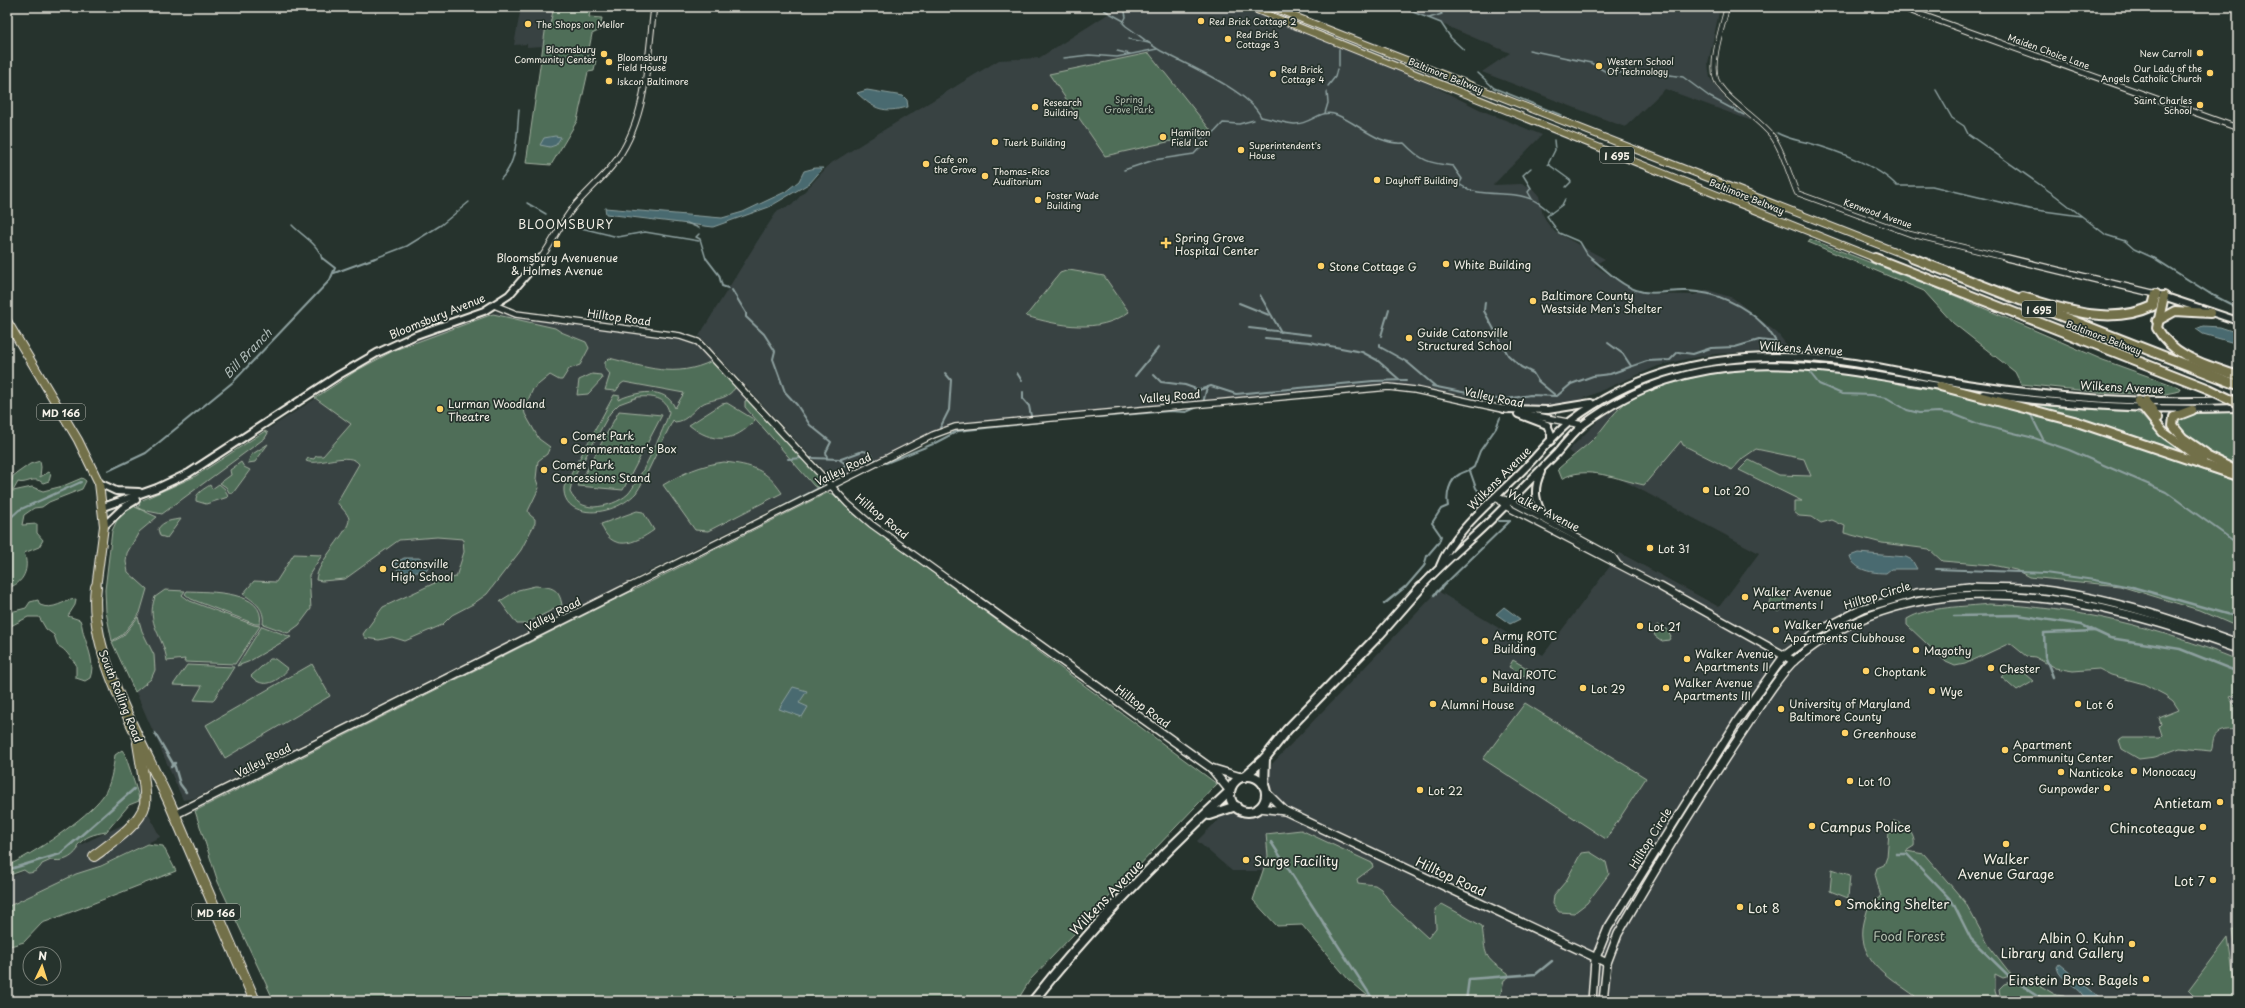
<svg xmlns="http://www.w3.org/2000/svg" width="2245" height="1008" font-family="'Playpen Sans',sans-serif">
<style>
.built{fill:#394242}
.green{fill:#4f6e58;stroke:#a2b0a0;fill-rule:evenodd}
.water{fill:#486a6f;stroke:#8da09f}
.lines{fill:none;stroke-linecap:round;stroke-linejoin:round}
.stream-far2{stroke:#8da09f;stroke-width:1.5}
.stream-far1{stroke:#8da09f;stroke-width:2}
.stream{stroke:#8da09f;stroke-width:2.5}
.tertiary-far2-casing{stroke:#f4f1e8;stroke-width:6}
.tertiary-far1-casing{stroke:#f4f1e8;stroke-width:8}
.tertiary-casing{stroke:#f4f1e8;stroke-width:10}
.secondary-far2-casing{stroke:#f4f1e8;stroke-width:7}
.secondary-far1-casing{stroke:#f4f1e8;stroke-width:10}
.secondary-casing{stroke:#f4f1e8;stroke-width:12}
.primary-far1-casing{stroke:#f4f1e8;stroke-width:10}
.primary-casing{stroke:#f4f1e8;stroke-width:12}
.motorway-far1-casing{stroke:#f4f1e8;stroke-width:8}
.motorway-casing{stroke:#f4f1e8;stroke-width:12}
.tertiary-far2{stroke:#26332d;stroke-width:4.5}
.tertiary-far1{stroke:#26332d;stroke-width:5.5}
.tertiary{stroke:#26332d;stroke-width:7}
.secondary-far2{stroke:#26332d;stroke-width:5}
.secondary-far1{stroke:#26332d;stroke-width:6}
.secondary{stroke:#26332d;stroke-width:8}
.primary-far1{stroke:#726f4a;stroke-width:8}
.primary{stroke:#726f4a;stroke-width:10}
.motorway-far1{stroke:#726f4a;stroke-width:6}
.motorway{stroke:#726f4a;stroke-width:8}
.motorway-bridge-casing{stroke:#f4f1e8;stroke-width:12;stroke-linecap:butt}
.motorway-bridge{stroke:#726f4a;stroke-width:8}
.poi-dot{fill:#ffd166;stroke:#26332d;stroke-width:1.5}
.labels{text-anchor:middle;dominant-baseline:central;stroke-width:3.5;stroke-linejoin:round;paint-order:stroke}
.far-poi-label{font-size:9px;fill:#f4f1e8;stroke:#26332d;text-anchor:start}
.far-street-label{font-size:9px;fill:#f4f1e8;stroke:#26332d}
.far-park-label{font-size:9px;fill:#b2bdae;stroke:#26332d}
.shield{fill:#26332d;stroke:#b6b8b0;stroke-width:1}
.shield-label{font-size:10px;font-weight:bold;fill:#f4f1e8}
.poi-label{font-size:11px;fill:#f4f1e8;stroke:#26332d;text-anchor:start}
.street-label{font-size:11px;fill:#f4f1e8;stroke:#26332d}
.neighbourhood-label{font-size:12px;letter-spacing:1px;fill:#f4f1e8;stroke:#26332d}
.water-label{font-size:12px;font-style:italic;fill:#afbbb8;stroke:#26332d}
.near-poi-label{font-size:13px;fill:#f4f1e8;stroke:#26332d;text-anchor:end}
.near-street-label{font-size:13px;fill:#f4f1e8;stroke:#26332d}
.near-park-label{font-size:13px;fill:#b2bdae;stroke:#26332d}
</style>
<rect width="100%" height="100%" fill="#26332d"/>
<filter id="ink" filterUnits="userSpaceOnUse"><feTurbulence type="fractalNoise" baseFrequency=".025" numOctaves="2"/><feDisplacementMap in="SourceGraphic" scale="8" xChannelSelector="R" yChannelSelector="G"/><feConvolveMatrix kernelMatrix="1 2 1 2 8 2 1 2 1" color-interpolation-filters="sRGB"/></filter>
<g filter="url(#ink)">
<g class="built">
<path d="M521,7H554L550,25H546L543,46L527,47V44L514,45Z"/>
<path d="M1119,7H1240L1419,79L1483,111L1542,135L1493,185L1521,184L1531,187L1539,196L1543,215L1548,224L1555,232L1605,259L1594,265L1627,287L1649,294L1694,295L1708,290L1733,298L1777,333L1791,350L1715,354L1686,359L1658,366L1582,399L1557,407L1519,405L1402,385L954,423L845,475L836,477L827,474L699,336L760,237L778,210L792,205L830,164L879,133L999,60L1039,58Z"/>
<path d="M1402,7H1720L1708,64L1710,78L1726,100L1752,121L1665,89L1625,127L1482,72L1510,53Z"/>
<path d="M496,312L510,316L676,338L695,343L823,481L824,484L195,798L183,800L111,635L134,504L194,477L377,359L412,342Z"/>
<path d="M1763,368L1803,369L1885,380L1964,396L2238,487V1001H1386L1289,871H1232L1197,841L1221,817L1227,814H1262L1277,797L1270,786L1269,779L1272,764L1438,591L1543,655L1620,553L1719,607L1759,553L1568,451L1601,418L1646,392L1703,375Z"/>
<path d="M148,813L160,837L7,910V879Z"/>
</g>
<g class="green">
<path d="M554,7H591L589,17L602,18L600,30L592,34L589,49H590L588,61L596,60L594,71L588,72L577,121L551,165L526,163L546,25L550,24Z"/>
<path d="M1149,53L1212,132L1105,156L1049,74Z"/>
<path d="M1810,239L1951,294L2103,360L2181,388L2180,391L2165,394L2107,393L2021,384L2015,372L1953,323L1924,291L1808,242Z"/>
<path d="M1069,270L1104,276L1129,312C1098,334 1060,326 1026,316L1060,273Z"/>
<path d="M493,314L555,328L561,332L586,342L589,348L580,365L569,369L562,380H559L550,375L533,389L524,409L525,414L539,439L550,447L547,454L538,461L536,479L539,488L528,511L530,515L535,519V523L521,550L487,594L473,604L452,615L442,625L405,641L392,637L379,640L365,638L363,634L383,607L439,581L456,577L464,552L463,539L437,537L399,540L345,579L322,581L316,580C317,561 350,531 349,519C348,513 340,507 337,502L359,464C349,450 318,467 306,461L308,458L314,459L316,456H323L351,424L315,398L356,371L395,350Z"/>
<path d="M609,358C646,367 675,379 712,361L736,387C725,401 719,397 704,403C692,409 689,421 675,422L673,420C665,436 657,452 649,469C645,477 641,486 636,493C623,507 598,516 580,510C569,507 563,498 564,487L614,395L620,396L618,400C635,392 666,385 675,408L684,393L624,382L621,384L616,391L605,390L610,374L605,368V362ZM638,397C652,396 666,397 669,412C666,426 637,485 628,494C619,502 607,506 594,507C583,507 575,502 570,492L572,481L610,413L619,404Z"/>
<path d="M1752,369H1795L1873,377L1903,385L1955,393L2082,427L2238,482V627L2199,610L2120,586L2029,577L2016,570L1992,565L1942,561L1929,549L1882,543L1844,533L1845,526L1832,520L1821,523L1812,517L1799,516L1794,512V501H1802L1739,470L1749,460L1779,475L1811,476L1804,459L1756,449L1743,458L1732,470L1683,445L1681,441L1644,485C1619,480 1585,464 1562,479L1558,469C1572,456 1591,444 1602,429C1615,412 1623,402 1642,392L1703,375Z"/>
<path d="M592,374L601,375L602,379L588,394L577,395L579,380Z"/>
<path d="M747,400L823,481L821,487L819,488L814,486L745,407V401Z"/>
<path d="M727,403L755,420C735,443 712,444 689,425L722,404Z"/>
<path d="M2022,403L2067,408L2134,412L2140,414L2162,438L2187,454L2081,419Z"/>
<path d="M619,411L662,415L623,490L578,486Z"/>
<path d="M2238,412V466C2227,461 2202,453 2194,444C2191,441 2191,437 2187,434L2181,435L2176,425L2179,418L2187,414Z"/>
<path d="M265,431L268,433L265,438L162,514L142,510L137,507L140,505L138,502L194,477Z"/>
<path d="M268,444L255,462L248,463L251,455Z"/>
<path d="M40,461L41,467L40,477L49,472L51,474L49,481L43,483C34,475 26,485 18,482L13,491L32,487L43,491L63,486L82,478L86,481L82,489L49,502L42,507L34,508L24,515L22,525L37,524V533L43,540L39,547L24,553C30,568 24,584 7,588V484L12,481L13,476L30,464Z"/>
<path d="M241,462L244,467L250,470L233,493L230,494L226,487L220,483L231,475L230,470Z"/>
<path d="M724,462C752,465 766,469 782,493L708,531L695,530L663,485C683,473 701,465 724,462Z"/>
<path d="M219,484L225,489L228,497L206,504L196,501C195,493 204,489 210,485L212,489Z"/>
<path d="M827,493L833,494L851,512L1217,784L1030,980L1017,1001H274L218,882L195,811Z"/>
<path d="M134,504L137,505L135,507L157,517L139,532L127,553L126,562L128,572L147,589L140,613L122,635L112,641L106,612L105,590L112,531L117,520Z"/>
<path d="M637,511L643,512L654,530C635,544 611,553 601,524Z"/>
<path d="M181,519L167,538L160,536L158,529C163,521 172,520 181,519Z"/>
<path d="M294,554L322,555L309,575L311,609L299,625L288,633L263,624C265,608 255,602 243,594L254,581L276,582Z"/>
<path d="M535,586C552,587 559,588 562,605L525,624H517L500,601L518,590Z"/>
<path d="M165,590L185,591L182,595L190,601L254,625L260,626L235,664L184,662L185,659L167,661C164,636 145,624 155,597Z"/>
<path d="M187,591C208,592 267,590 260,624H255L191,599L185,594Z"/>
<path d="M1775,593L1787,599L1779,612L1767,606Z"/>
<path d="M76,599L75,605L68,616L80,620C83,626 82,632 85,638C89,651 95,665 90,678L85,681L76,678V664C70,658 66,649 58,646L54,635L46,629L39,617H28L7,628V613L26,608L30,602L38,600L40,605C54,611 63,600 76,599Z"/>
<path d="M1989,604C2076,607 2157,627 2238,660V694L2229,697L2238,711V730C2229,729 2215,729 2213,741C2212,745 2213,747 2211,751L2180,748L2155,757L2139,759L2122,749L2119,740L2122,738H2159L2162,735L2159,726L2161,724L2159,718L2179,710L2173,701L2165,695L2144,684L2111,675L2099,669L2073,671L2055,668L2035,657L2026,656L2010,643L1965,664L1955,666L1946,662L1907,625V619C1928,606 1966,607 1989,604Z"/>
<path d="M138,617L142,631L154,655L155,670L151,679L135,692L112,642L123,636Z"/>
<path d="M1657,625L1667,629L1671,636L1669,640L1662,641L1655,636L1653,630Z"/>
<path d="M262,626L291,637L248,662L237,666Z"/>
<path d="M270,659H275L288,669C278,682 263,690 251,676Z"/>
<path d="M1513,660L1530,670L1526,677L1509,667Z"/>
<path d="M312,664L330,696L225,758L206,725Z"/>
<path d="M187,665L234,667L213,701L194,700L202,686L173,685Z"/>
<path d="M2018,667L2034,681L2017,691L2001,677Z"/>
<path d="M1525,703L1646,778L1606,839L1483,759Z"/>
<path d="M122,750L125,754L138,794L139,801L129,805L106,832C94,834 85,836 77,846L78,849C71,859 62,862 51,860L42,864C39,870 34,873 28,873L24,870L7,876V866C33,854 86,819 103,796C111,785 113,768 115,755Z"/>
<path d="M1893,821C1904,822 1916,834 1914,846L1906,851L1924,854L1965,902L1989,946L2010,973V976L2003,978L1995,974V991L1998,1001H1914L1915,996C1892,979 1859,962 1863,928C1864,920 1867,912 1869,904L1881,896L1875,874L1877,868L1884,865L1887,857L1889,832L1892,833Z"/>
<path d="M1301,830L1372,863L1373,867L1357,879L1358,883L1375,885L1381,889L1391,904L1428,938L1436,928L1435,909L1442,904L1482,926C1486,955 1482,957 1508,973L1509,977L1504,980L1499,1001H1374L1348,979L1302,925L1277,926L1253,900L1268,856L1266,834Z"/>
<path d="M147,844L163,846L176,871L48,921L42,923L24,942L7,947V907L76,874L101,866Z"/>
<path d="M1590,852L1606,862L1609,874L1587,903L1574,913L1559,912L1553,904L1554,895L1566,881L1581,853Z"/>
<path d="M1832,869L1850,875L1848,898L1830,891Z"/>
<path d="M2232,930L2238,931V976Z"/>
<path d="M2228,938L2237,1001H2200L2189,990Z"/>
<path d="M2027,978L2056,995L2064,996L2069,1001H2001L1999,989L2004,984Z"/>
</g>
<g class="water">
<path d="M867,90L903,96L907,100L908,107C883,113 875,110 857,93Z"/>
<path d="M555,136L561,137L556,145L550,147L540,145L544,138Z"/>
<path d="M815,168H823L810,183L769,207L713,227L606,214L605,208L722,218L743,212L785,192L799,181L804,171Z"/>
<path d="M2203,326L2220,327L2238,333V344L2203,334L2196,329Z"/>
<path d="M1858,553L1906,557L1912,560L1917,569H1891L1886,573C1874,573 1854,571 1850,556Z"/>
<path d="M404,558H419L431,566L425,572H404L397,569L395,563Z"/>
<path d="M1504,607L1520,619L1510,624L1496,614Z"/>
<path d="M793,687L807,691L799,703L808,707L802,717L779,709Z"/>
<path d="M2059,964L2104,1001H2085C2082,985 2059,982 2057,967Z"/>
</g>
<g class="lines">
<g class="stream-far2">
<path d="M1124,7L1126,17L1123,23L1126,26C1138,34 1149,44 1161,51C1187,65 1249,91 1261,117"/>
<path d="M1400,7L1441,23L1451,38L1464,50"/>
<path d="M1104,10L1124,21"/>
<path d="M1409,11L1413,7"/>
<path d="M1429,18L1442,14L1436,7"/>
<path d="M1129,39L1149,43"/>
<path d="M1339,49V66"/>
<path d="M1529,50L1591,63L1608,73L1651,72L1683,77L1710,97L1744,115"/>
<path d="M1117,51L1130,54"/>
<path d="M1064,58L1089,55L1117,57L1157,49"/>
<path d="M1478,73L1494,88L1561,115"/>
<path d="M1328,86L1335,77L1337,69"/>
<path d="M1936,90L1952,118L1964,126L1968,134L2056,196L2106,235L2125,241L2134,249L2156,259"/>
<path d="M1325,113L1328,103L1327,92"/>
<path d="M1261,117C1272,119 1283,123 1294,124C1311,125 1320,108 1337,115C1361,125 1377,145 1404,143C1421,161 1429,163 1453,166L1462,179L1459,184C1480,199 1502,190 1525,197C1535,199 1543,206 1551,213"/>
<path d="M1777,133C1788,139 1797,140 1809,143C1835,150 1879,166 1897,186H1932L2029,209L2081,216"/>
<path d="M1195,137L1203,138"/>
<path d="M1554,140L1555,150L1548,164L1570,180L1571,182L1566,187"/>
<path d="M1531,168L1523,175L1531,188L1528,192L1532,199"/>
<path d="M1124,170L1154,160L1194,154L1223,123L1239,124L1254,120"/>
<path d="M501,179C518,162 517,132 519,109"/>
<path d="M1565,199L1562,205L1547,216L1559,233L1580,242L1587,254L1593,259"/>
<path d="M527,203L546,214"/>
<path d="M687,223L699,228"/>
<path d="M292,225C301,235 319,244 322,259"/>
<path d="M573,226L618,237L645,232L699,241"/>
<path d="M699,234L696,237L700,239L706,259"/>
<path d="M373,259L407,246L441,225L469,202"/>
</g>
<g class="stream-far1">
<path d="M706,258L719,275L722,286L728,288"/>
<path d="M1591,258C1605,269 1619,284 1636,290C1652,296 1671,290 1687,291C1716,292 1744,305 1764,325C1771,332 1776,342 1781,350"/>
<path d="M2154,258L2209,293L2238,308"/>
<path d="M334,273L375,258"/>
<path d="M732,290L746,313V317L764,334L775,351L773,359L785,392L797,405L810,425L831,442L826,452L827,458"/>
<path d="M1260,295L1281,332"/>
<path d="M1485,302L1484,311L1508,355L1521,367L1533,373L1538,381L1555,395"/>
<path d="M1239,303L1269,315"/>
<path d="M1249,328L1311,335"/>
<path d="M1381,336L1389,309"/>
<path d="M1265,338L1309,342L1362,352L1377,360L1400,380"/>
<path d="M1608,343L1623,354L1631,366"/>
<path d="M1380,344V347L1407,362L1435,386"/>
<path d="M1017,373L1022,381"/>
<path d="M1811,374L1819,384L1842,394L1872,395L1887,398L1907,410L1919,413L1939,412L1953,414L1981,425L2034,438L2069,450L2166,492L2238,544"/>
<path d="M1154,375L1161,382L1185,385L1199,390L1211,386L1236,394L1373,381L1406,380"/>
<path d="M1135,376L1159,347"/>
<path d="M1432,386L1502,400L1530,395L1557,396L1571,384L1593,376L1610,374L1647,361L1670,360L1678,352L1693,354L1711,348L1735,347L1759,340L1776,342"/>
<path d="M1023,392V399L1029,406L1031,416"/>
<path d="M1203,403L1207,387"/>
<path d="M2031,415L2044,441"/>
<path d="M1098,417L1170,411L1186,412L1200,406"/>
<path d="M940,428L949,410L951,380L945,373"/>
<path d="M935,443L958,431L1077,418"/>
<path d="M810,458L841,459L863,451L868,452L876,461L886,463L933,444"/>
<path d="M788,459L803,458"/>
<path d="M108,471L146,453L233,382L330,280L335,268L322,258"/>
<path d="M1470,471L1476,488L1483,497"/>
<path d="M832,476L847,465L840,460"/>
<path d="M782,507L819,488L823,482"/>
<path d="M7,521L19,510L81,482"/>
<path d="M1499,521H1510"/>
<path d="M1936,569L2045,573L2094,580L2136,588"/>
<path d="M1405,588L1424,566L1427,556L1439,542L1441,536L1432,523L1441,509L1448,506C1446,495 1449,480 1460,474C1465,471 1470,471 1474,467L1480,451L1496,428L1500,418"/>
<path d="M1441,588L1510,521"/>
</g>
<g class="stream">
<path d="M2132,587L2238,617"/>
<path d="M1434,595L1442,587"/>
<path d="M1384,604L1405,587"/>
<path d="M1954,616L2018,615L2082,625L2110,638L2180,649L2238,672"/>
<path d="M2053,677L2045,656L2044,633L2095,631"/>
<path d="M155,733L175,767L180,784L186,792"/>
<path d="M171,767L175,763"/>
<path d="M1271,842L1374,1001"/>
<path d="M1896,854H1907L1952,901L1971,939L2011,978L2046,1001"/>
<path d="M7,870L60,854L134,789"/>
<path d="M1466,1001L1469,979L1536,974L1552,961"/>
</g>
<defs>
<path id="tertiary-far2" d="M1727,7C1723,25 1710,61 1716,79C1723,98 1759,118 1773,137C1783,151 1790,177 1797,193L1910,234L2011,259"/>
<g id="tertiary-far1">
<path d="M2007,258L2156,294"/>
<path d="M494,305L516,314L680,336L698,342L848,504L871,524L960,588"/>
<path d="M1520,413L1583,425"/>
<path d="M1497,497L1505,506L1663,588"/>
<path d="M1498,498L1510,501L1613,557L1617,563"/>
<path d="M627,588L933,435L955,427L1389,387L1415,390L1507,410"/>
<path d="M1960,588H2013"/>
</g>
<g id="tertiary">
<path d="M959,587L1211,768L1229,790"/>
<path d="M1661,587L1794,661"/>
<path d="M1973,587C1990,588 2008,587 2025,588C2099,594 2169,618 2238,643"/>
<path d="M1211,768L1241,777"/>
<path d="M1267,793L1285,811"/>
<path d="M1259,808L1285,811L1607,963"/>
<path d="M174,815L629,587"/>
<path d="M1592,1001L1595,960L1608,928L1738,720L1784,656L1815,633L1864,608L1916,593L1969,587"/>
<path d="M1603,1001L1607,963L1618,934C1659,863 1702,792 1748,724C1759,707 1781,672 1795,660C1922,554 2097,598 2238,649"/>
</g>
<g id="secondary-far2">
<path d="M1900,7L2238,128"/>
<path d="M540,259C553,243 560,224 573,208C585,193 600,181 612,166C648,122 647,60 654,7"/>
</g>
<g id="secondary-far1">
<path d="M2160,295L2238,321"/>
<path d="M1983,394C2068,405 2152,411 2238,408"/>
<path d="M1504,409L1548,410L1591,403"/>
<path d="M1518,414L1547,425L1551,434V441"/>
<path d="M1541,472C1532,491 1536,502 1545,520"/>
<path d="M99,483L116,491L139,492"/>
<path d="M103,507L157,488L189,473L339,375L377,353L416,335L484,311L509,295L541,258"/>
<path d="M104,526L123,508L136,500"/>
<path d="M1440,566C1453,531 1497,497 1523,470C1539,454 1554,434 1572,420C1647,363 1738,350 1831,360C1879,365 1926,378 1973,385C2059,398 2145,404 2232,400"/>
<path d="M1420,588C1445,560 1475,537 1501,510C1520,491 1538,472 1557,453C1565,443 1574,432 1584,424C1697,339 1817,365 1945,387"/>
</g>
<g id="secondary">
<circle cx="1248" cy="794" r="18"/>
<path d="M1244,777L1265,758L1287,730L1380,634L1421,587"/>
<path d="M1264,786L1265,758"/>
<path d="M1209,815L1236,806"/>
<path d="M1033,1001C1092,926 1159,857 1229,792"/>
</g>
<path id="primary-far1" d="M7,321L78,440L99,483L104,526L96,588"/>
<g id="primary">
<path d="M96,587C87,654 144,745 171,806C199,871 227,936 255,1001"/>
<path d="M94,856C110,844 140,825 145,804C147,792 140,757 138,743"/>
</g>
<g id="motorway-far1">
<path d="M1249,7L1877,259"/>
<path d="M1271,7L1915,259"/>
</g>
<g id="motorway">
<path d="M1875,258L2209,389"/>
<path d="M1912,258L2238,385"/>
<path d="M2164,296L2157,328C2174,358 2207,365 2238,376"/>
<path d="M2023,297C2065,310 2111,326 2153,306L2156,294"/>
<path d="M2157,321L2175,311L2210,313"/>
<path d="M1940,386L2074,421L2238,476"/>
<path d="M2138,401L2163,432L2202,460"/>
<path d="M2146,401L2158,418"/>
<path d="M2192,410L2174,417L2173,426L2183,438L2205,453"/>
<path d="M2198,452L2235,470"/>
</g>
</defs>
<use href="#tertiary-far2" class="tertiary-far2-casing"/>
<use href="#tertiary-far1" class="tertiary-far1-casing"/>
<use href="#tertiary" class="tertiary-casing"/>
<use href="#secondary-far2" class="secondary-far2-casing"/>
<use href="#secondary-far1" class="secondary-far1-casing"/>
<use href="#secondary" class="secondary-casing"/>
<use href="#primary-far1" class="primary-far1-casing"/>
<use href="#primary" class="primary-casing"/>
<use href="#motorway-far1" class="motorway-far1-casing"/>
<use href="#motorway" class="motorway-casing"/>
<use href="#tertiary-far2" class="tertiary-far2"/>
<use href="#tertiary-far1" class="tertiary-far1"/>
<use href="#tertiary" class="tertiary"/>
<use href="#secondary-far2" class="secondary-far2"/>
<use href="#secondary-far1" class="secondary-far1"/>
<use href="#secondary" class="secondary"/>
<use href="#primary-far1" class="primary-far1"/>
<use href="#primary" class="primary"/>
<use href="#motorway-far1" class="motorway-far1"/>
<use href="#motorway" class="motorway"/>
<defs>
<path id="motorway-bridge" d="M2209,389L2238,403"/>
</defs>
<use href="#motorway-bridge" class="motorway-bridge-casing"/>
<use href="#motorway-bridge" class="motorway-bridge"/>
</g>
</g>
<g class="poi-dot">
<circle cx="1201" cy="21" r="4"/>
<circle cx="528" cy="24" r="4"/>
<circle cx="1228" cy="39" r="4"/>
<circle cx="2200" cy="53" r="4"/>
<circle cx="604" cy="54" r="4"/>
<circle cx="609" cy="62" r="4"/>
<circle cx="1599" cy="66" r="4"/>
<circle cx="2210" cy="73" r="4"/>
<circle cx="1273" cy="74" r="4"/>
<circle cx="609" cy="81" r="4"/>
<circle cx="2200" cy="105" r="4"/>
<circle cx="1035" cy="107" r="4"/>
<circle cx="1163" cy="137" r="4"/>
<circle cx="995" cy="142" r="4"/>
<circle cx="1241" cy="150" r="4"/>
<circle cx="926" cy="164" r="4"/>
<circle cx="985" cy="176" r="4"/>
<circle cx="1377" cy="180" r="4"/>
<circle cx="1038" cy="200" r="4"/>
<path d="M1164 237h4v4h4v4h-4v4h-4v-4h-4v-4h4z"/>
<rect x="553" y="240" width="8" height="8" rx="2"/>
<circle cx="1446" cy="264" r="4"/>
<circle cx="1321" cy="266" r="4"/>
<circle cx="1533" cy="301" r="4"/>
<circle cx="1409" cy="338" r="4"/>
<circle cx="440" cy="409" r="4"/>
<circle cx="564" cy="441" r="4"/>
<circle cx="544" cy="470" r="4"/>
<circle cx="1706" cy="490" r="4"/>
<circle cx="1650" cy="548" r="4"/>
<circle cx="383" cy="569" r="4"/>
<circle cx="1745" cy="597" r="4"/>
<circle cx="1640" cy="626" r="4"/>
<circle cx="1776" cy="630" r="4"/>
<circle cx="1485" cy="641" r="4"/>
<circle cx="1916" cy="650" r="4"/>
<circle cx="1687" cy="659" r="4"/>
<circle cx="1991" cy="668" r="4"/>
<circle cx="1866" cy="671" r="4"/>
<circle cx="1484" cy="680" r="4"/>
<circle cx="1583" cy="688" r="4"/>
<circle cx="1666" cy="688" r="4"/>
<circle cx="1932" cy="691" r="4"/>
<circle cx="1433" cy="704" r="4"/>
<circle cx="2078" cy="704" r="4"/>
<circle cx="1781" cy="709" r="4"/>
<circle cx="1845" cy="733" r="4"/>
<circle cx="2005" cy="750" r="4"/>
<circle cx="2134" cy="771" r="4"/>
<circle cx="2061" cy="772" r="4"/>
<circle cx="1850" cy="781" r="4"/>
<circle cx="2107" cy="788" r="4"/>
<circle cx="1420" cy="790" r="4"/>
<circle cx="2220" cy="802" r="4"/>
<circle cx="1812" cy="826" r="4"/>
<circle cx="2203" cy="827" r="4"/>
<circle cx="2006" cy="844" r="4"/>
<circle cx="1246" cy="860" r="4"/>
<circle cx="2213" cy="880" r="4"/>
<circle cx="1838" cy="903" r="4"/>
<circle cx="1740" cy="907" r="4"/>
<circle cx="2132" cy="944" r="4"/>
<circle cx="2146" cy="979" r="4"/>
</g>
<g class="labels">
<g class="far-poi-label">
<text x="1209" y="21">Red Brick Cottage 2</text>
<text x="536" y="24">The Shops on Mellor</text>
<text x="1236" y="34">Red Brick<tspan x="1236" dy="10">Cottage 3</tspan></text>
<text x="596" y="49" text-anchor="end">Bloomsbury<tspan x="596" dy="10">Community Center</tspan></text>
<text x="2192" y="53" text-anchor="end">New Carroll</text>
<text x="617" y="57">Bloomsbury<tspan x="617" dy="10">Field House</tspan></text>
<text x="1607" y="61">Western School<tspan x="1607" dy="10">Of Technology</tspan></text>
<text x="2202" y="68" text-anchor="end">Our Lady of the<tspan x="2202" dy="10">Angels Catholic Church</tspan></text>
<text x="1281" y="69">Red Brick<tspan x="1281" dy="10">Cottage 4</tspan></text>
<text x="617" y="81">Iskcon Baltimore</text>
<text x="2192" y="100" text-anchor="end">Saint Charles<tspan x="2192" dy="10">School</tspan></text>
<text x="1043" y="102">Research<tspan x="1043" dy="10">Building</tspan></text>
<text x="1171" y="132">Hamilton<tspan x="1171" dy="10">Field Lot</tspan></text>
<text x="1003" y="142">Tuerk Building</text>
<text x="1249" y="145">Superintendent's<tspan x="1249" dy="10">House</tspan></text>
<text x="934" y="159">Cafe on<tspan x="934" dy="10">the Grove</tspan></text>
<text x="993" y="171">Thomas-Rice<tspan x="993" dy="10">Auditorium</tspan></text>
<text x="1385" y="180">Dayhoff Building</text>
<text x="1046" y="195">Foster Wade<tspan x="1046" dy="10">Building</tspan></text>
</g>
<g class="far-street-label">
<text transform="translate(2049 51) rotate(20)">Maiden Choice Lane</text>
<text transform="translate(1446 75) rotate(22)">Baltimore Beltway</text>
<text transform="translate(1747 196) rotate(22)">Baltimore Beltway</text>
<text transform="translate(1878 213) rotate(19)">Kenwood Avenue</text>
<text transform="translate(2104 337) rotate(21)">Baltimore Beltway</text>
</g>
<g class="far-park-label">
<text x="1129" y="99">Spring<tspan x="1129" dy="10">Grove Park</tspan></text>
</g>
<g class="shield">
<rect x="1600" y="147" width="34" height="16" rx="3"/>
<rect x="2022" y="301" width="34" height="16" rx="3"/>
<rect x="37" y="404" width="48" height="16" rx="3"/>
<rect x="192" y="904" width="48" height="16" rx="3"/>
</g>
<g class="shield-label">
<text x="1617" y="155">I 695</text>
<text x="2039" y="309">I 695</text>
<text x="61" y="412">MD 166</text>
<text x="216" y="912">MD 166</text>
</g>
<g class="poi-label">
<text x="1175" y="237">Spring Grove<tspan x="1175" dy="13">Hospital Center</tspan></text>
<text x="557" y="257" text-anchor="middle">Bloomsbury Avenuenue<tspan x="557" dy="13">&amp; Holmes Avenue</tspan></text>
<text x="1454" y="264">White Building</text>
<text x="1329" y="266">Stone Cottage G</text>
<text x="1541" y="295">Baltimore County<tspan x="1541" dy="13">Westside Men's Shelter</tspan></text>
<text x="1417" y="332">Guide Catonsville<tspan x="1417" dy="13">Structured School</tspan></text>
<text x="448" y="403">Lurman Woodland<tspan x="448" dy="13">Theatre</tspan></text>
<text x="572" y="435">Comet Park<tspan x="572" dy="13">Commentator's Box</tspan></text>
<text x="552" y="464">Comet Park<tspan x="552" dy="13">Concessions Stand</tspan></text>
<text x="1714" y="490">Lot 20</text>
<text x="1658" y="548">Lot 31</text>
<text x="391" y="563">Catonsville<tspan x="391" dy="13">High School</tspan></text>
<text x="1753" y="591">Walker Avenue<tspan x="1753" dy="13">Apartments I</tspan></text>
<text x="1784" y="624">Walker Avenue<tspan x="1784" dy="13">Apartments Clubhouse</tspan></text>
<text x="1648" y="626">Lot 21</text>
<text x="1493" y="635">Army ROTC<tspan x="1493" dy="13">Building</tspan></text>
<text x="1924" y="650">Magothy</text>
<text x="1695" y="653">Walker Avenue<tspan x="1695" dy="13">Apartments II</tspan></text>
<text x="1999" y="668">Chester</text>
<text x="1874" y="671">Choptank</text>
<text x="1492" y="674">Naval ROTC<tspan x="1492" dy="13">Building</tspan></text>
<text x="1674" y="682">Walker Avenue<tspan x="1674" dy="13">Apartments III</tspan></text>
<text x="1591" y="688">Lot 29</text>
<text x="1940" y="691">Wye</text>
<text x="1789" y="703">University of Maryland<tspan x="1789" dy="13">Baltimore County</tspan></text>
<text x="1441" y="704">Alumni House</text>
<text x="2086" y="704">Lot 6</text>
<text x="1853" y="733">Greenhouse</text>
<text x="2013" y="744">Apartment<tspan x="2013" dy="13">Community Center</tspan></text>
<text x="2142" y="771">Monocacy</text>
<text x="2069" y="772">Nanticoke</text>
<text x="1858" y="781">Lot 10</text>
<text x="2099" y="788" text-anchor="end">Gunpowder</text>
<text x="1428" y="790">Lot 22</text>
</g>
<g class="street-label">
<text transform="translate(437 316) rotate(-22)">Bloomsbury Avenue</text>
<text transform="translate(619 317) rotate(8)">Hilltop Road</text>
<text transform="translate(1801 348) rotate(4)">Wilkens Avenue</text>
<text transform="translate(2122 387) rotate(3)">Wilkens Avenue</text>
<text transform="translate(1170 396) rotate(-5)">Valley Road</text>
<text transform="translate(1494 397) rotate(12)">Valley Road</text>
<text transform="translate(843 469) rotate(-26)">Valley Road</text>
<text transform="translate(1499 478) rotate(-45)">Wilkens Avenue</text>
<text transform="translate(1544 510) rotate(27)">Walker Avenue</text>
<text transform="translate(882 516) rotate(39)">Hilltop Road</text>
<text transform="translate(1877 595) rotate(-17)">Hilltop Circle</text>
<text transform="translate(553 614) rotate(-27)">Valley Road</text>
<text transform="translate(121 696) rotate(68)">South Rolling Road</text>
<text transform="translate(1143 706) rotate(36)">Hilltop Road</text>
<text transform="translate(263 760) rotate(-27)">Valley Road</text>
<text transform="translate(1650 838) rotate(-58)">Hilltop Circle</text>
</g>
<g class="neighbourhood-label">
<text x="566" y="224">BLOOMSBURY</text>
</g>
<g class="water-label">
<text transform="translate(247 353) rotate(-46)">Bill Branch</text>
</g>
<g class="near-poi-label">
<text x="2212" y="802">Antietam</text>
<text x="1820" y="826" text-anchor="start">Campus Police</text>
<text x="2195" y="827">Chincoteague</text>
<text x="2006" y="858" text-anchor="middle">Walker<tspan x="2006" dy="15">Avenue Garage</tspan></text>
<text x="1254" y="860" text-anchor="start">Surge Facility</text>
<text x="2205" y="880">Lot 7</text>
<text x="1846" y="903" text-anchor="start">Smoking Shelter</text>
<text x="1748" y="907" text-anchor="start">Lot 8</text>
<text x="2124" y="937">Albin O. Kuhn<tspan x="2124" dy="15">Library and Gallery</tspan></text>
<text x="2138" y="979">Einstein Bros. Bagels</text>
</g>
<g class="near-street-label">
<text transform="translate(1451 876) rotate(25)">Hilltop Road</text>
<text transform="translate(1106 897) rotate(-46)">Wilkens Avenue</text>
</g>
<g class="near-park-label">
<text x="1909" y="935">Food Forest</text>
</g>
</g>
<rect width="2245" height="1008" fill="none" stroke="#26332d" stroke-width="24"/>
<rect x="12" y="12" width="2221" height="984" fill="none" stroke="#f4f1e8" stroke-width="1.5" filter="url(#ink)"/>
<g transform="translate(42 966) rotate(4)"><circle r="19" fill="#26332d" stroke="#787f78"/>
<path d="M0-3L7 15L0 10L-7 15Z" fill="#ffd166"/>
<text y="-6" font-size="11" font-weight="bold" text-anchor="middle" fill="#f4f1e8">N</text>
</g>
</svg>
